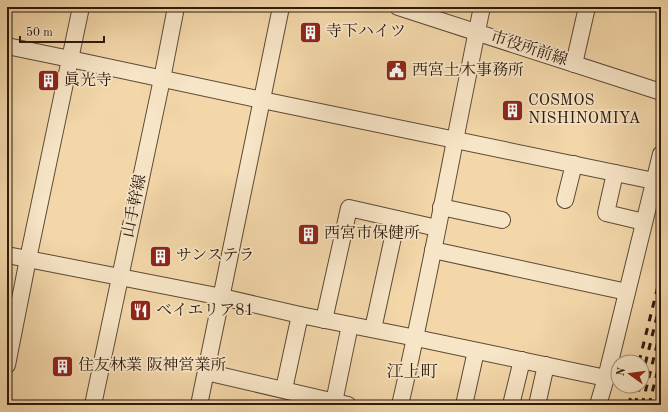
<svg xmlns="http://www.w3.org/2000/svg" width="668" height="412" font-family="'Old Standard TT','Noto Serif JP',serif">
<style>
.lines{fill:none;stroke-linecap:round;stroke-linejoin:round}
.minor-casing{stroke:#5e4935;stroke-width:18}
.minor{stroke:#f7e5c7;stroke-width:16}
.rail{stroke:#2c1a0e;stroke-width:3;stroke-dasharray:7 7;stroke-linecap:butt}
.labels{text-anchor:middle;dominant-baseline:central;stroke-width:3.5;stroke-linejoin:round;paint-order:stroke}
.poi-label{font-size:16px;fill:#2c1a0e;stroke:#f7e5c7;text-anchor:start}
.street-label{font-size:16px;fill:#2c1a0e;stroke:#f7e5c7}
.neighbourhood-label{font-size:17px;fill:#2c1a0e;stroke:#f7e5c7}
</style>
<rect width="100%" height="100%" fill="#f3d7a9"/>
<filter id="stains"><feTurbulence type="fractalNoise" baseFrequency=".005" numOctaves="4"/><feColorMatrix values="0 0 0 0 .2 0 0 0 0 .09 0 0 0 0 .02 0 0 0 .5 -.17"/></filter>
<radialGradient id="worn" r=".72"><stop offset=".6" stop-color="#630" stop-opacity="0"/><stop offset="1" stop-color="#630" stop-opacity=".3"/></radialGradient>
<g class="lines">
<defs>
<g id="minor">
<path d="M398,7L661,92"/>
<path d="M7,46L70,59L262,100L654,181"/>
<path d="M574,64L587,7"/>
<path d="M615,173L606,213L644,222"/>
<path d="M565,200L574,164"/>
<path d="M441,207L502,220"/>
<path d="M433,250L627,292"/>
<path d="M7,255L222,297L300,315L416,338L606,378"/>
<path d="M324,320L349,208L437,228"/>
<path d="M373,329L397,219"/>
<path d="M7,365L28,259L81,7"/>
<path d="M206,372L348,405"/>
<path d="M284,389L300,315"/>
<path d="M334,402L350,325"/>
<path d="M93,405L162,79L176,7"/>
<path d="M199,405L281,7"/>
<path d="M400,405C431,273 454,139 482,7"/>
<path d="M464,405L476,351"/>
<path d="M511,405L522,360"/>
<path d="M537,405L546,365"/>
<path d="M598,405L606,378L661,154"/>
</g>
</defs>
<use href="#minor" class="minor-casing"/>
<use href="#minor" class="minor"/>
<g class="rail">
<path d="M639,362L661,274"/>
<path d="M642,377L661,300"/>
<path d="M629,405L633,386"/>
<path d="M635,405L640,386"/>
<path d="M642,405L661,329"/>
<path d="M649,405L661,357"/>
</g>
</g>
<defs>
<symbol id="building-square" viewBox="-11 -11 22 22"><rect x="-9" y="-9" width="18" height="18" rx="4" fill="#8f2418" stroke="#f7e5c7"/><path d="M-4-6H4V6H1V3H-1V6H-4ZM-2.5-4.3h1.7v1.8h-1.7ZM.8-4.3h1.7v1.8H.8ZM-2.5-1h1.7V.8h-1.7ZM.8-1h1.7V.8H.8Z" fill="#fff"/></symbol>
<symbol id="civic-square" viewBox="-11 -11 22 22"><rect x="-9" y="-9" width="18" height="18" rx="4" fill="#8f2418" stroke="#f7e5c7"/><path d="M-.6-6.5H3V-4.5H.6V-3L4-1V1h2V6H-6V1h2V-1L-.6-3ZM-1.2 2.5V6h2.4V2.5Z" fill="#fff"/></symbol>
<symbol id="restaurant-square" viewBox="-11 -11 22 22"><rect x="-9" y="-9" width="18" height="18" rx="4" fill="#8f2418" stroke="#f7e5c7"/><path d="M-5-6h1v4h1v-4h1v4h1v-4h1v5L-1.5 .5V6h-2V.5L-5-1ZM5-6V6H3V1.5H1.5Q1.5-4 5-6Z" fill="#fff"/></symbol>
</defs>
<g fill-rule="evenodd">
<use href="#building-square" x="298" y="20" width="25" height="25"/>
<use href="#civic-square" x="384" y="58" width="25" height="25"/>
<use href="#building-square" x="36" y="68" width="25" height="25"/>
<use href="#building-square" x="500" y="98" width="25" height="25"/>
<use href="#building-square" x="296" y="222" width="25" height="25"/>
<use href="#building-square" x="148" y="244" width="25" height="25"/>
<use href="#restaurant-square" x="128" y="298" width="25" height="25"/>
<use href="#building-square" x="50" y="354" width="25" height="25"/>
</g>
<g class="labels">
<g class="poi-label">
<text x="326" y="32">寺下ハイツ</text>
<text x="412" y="71">西宮土木事務所</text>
<text x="64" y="81">眞光寺</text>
<text x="528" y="101">COSMOS<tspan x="528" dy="18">NISHINOMIYA</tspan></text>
<text x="324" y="234">西宮市保健所</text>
<text x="176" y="256">サンステラ</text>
<text x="156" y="311">ベイエリア81</text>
<text x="78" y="366">住友林業 阪神営業所</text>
</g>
<g class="street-label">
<text transform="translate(529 49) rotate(18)">市役所前線</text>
<text transform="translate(135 206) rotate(-78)">山手幹線</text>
</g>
<g class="neighbourhood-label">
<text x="412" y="372">江上町</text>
</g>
</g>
<rect width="668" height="412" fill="none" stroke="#f3d7a9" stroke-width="24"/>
<rect x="8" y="8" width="652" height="396" fill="none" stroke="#2c1a0e" stroke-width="2"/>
<rect x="12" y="12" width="644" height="388" fill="none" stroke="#2c1a0e"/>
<g transform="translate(630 374) rotate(284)"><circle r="19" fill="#f7e5c7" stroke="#a6947d"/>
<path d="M0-3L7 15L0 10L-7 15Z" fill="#8f2418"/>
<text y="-6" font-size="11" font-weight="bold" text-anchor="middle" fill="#2c1a0e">N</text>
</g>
<path d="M20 36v6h84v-6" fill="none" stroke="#2c1a0e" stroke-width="2"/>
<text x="26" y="36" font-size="12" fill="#2c1a0e" stroke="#f7e5c7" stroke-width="3" paint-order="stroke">50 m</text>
<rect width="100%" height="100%" filter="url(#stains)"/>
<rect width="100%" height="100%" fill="url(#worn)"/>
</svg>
